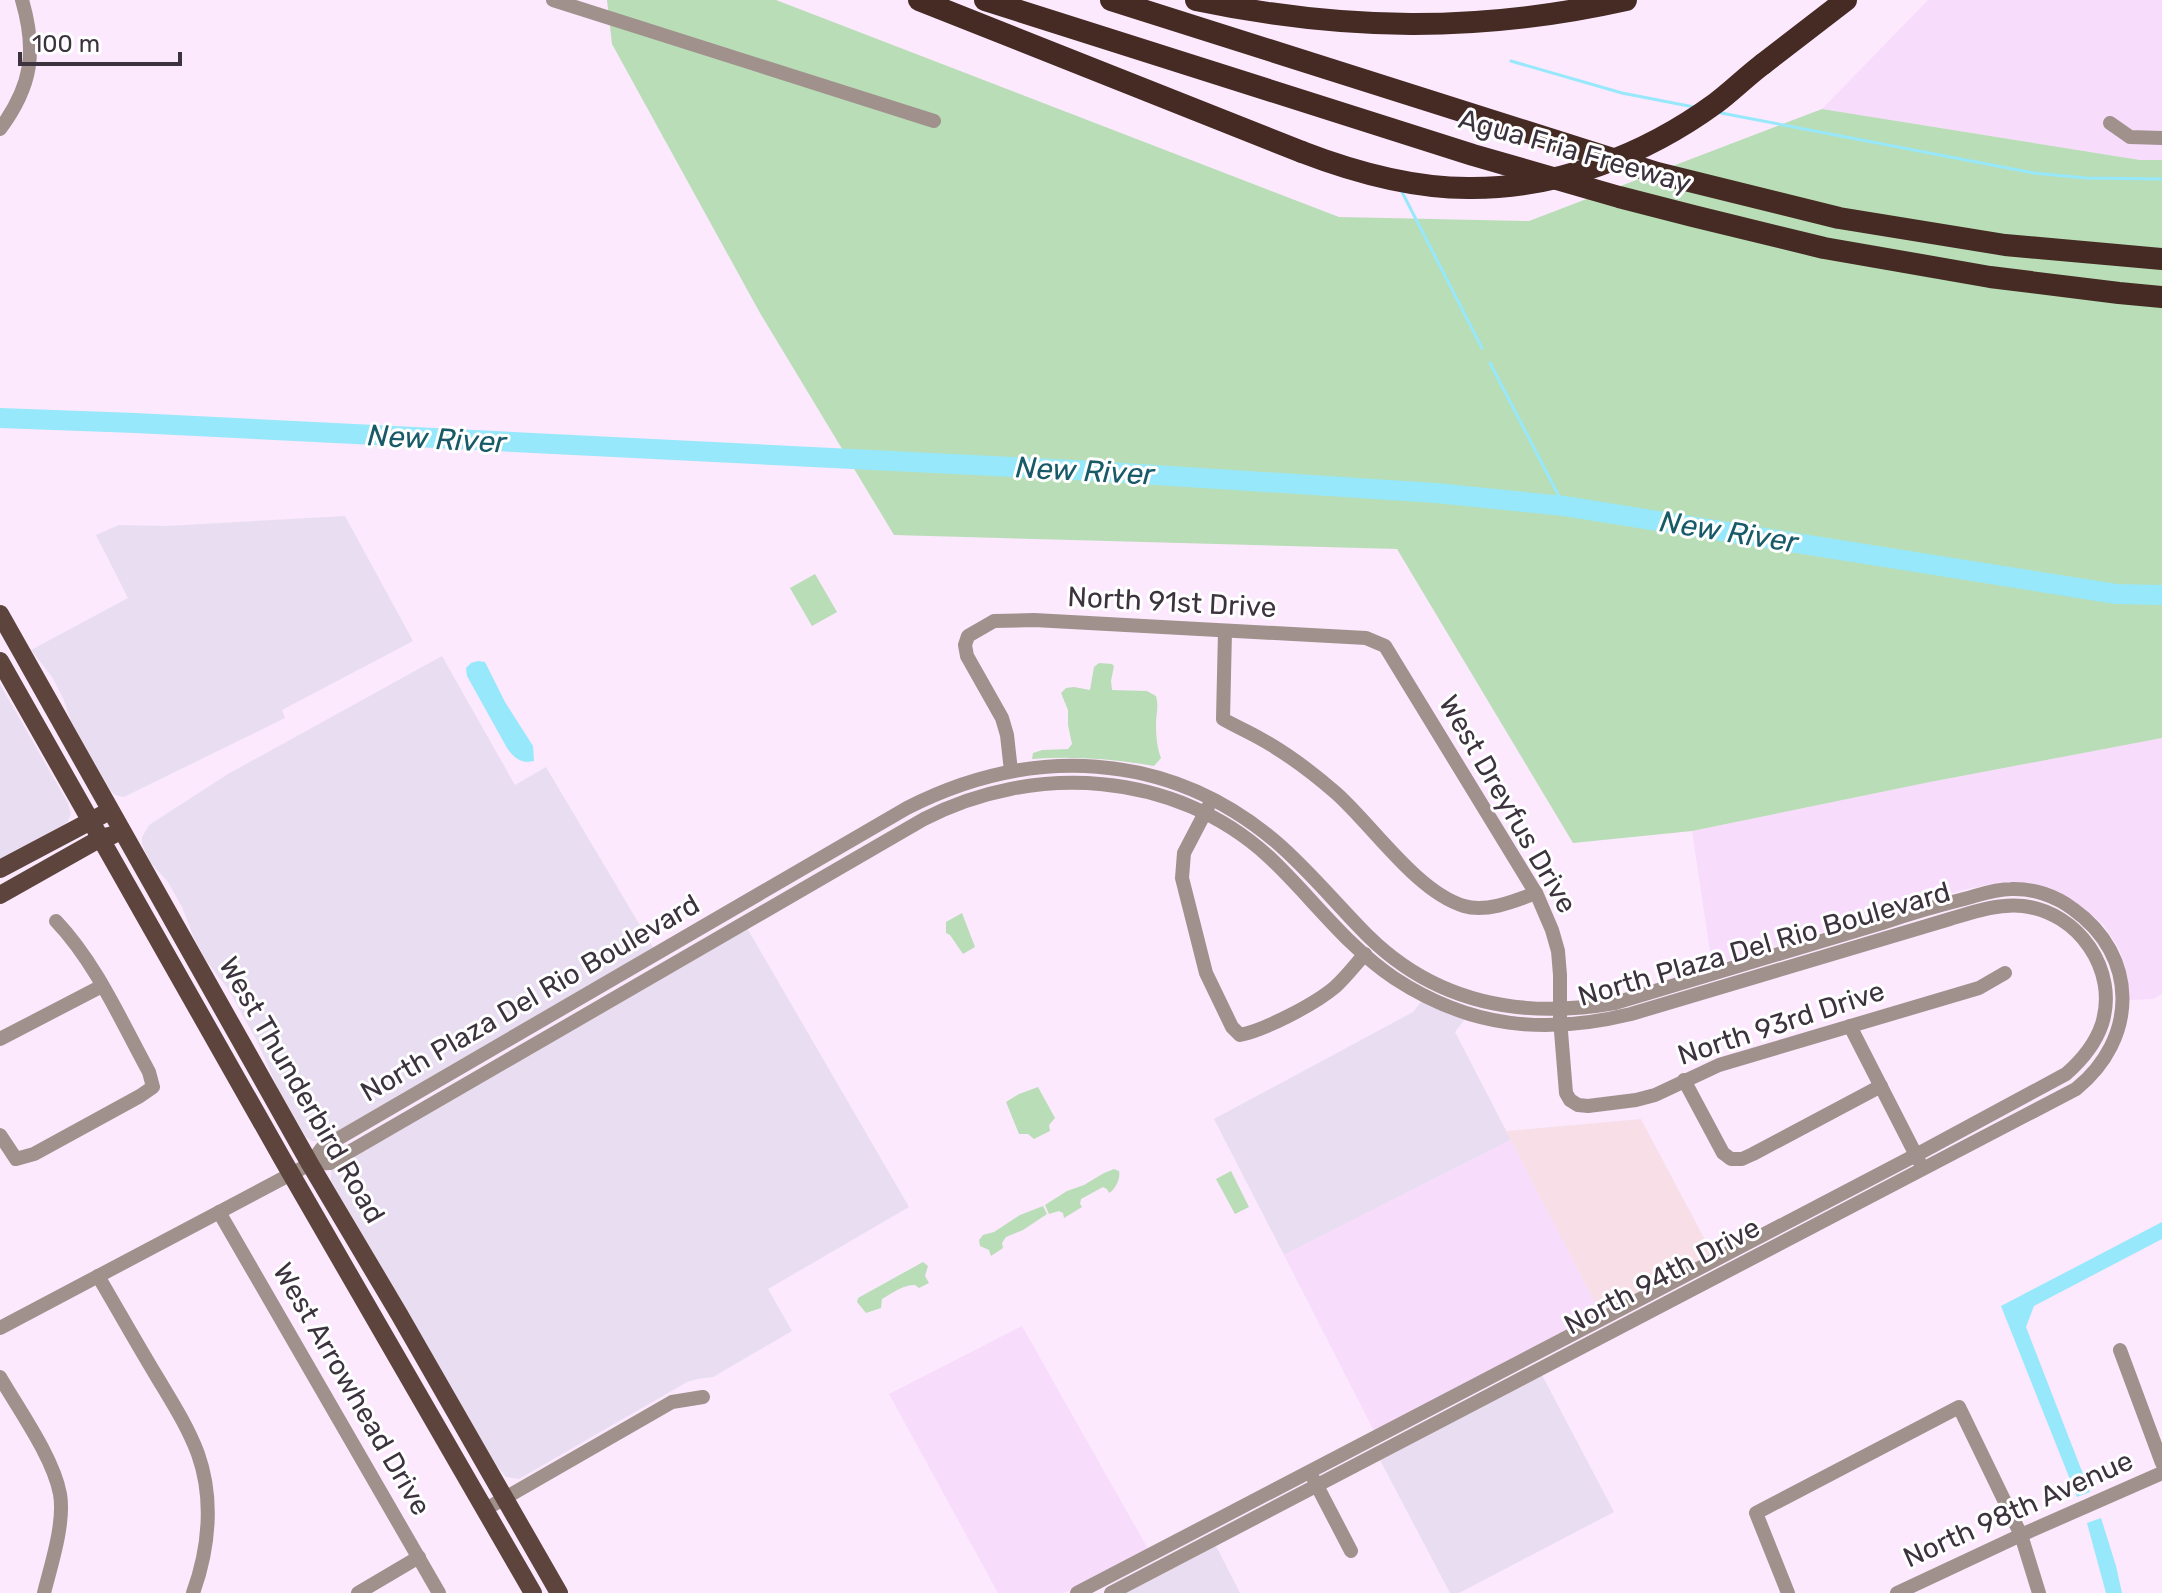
<svg xmlns="http://www.w3.org/2000/svg" width="2162" height="1593" font-family="Rubik,sans-serif">
<style>
.commercial{fill:#e9def1}
.built{fill:#f8dcfc}
.education{fill:#f8dfe7}
.green{fill:#b9ddb7}
.water{fill:#97e8fa}
.lines{fill:none;stroke-linecap:round;stroke-linejoin:round}
.stream{stroke:#97e8fa;stroke-width:3}
.river{stroke:#97e8fa;stroke-width:20}
.minor{stroke:#a0918d;stroke-width:14}
.major{stroke:#5d453e;stroke-width:18}
.highway{stroke:#452b23;stroke-width:22}
.highway-bridge{stroke:#452b23;stroke-width:22}
.labels{text-anchor:middle;dominant-baseline:central;stroke-width:6;stroke-linejoin:round;paint-order:stroke}
.street-label{font-size:28px;fill:#3c333e;stroke:#fff}
.water-label{font-size:30px;font-style:italic;fill:#185a68;stroke:#fff}
</style>
<rect width="100%" height="100%" fill="#fce9fe"/>
<g class="commercial">
<path d="M345,516L413,641L282,710L285,718L132,793L124,797L115,795L110,790L71,721L63,698L52,677L31,650L128,598L96,535L119,525L167,526Z"/>
<path d="M442,656L515,785L546,767L654,949L321,1141H312L306,1137L278,1089L257,1041L228,989L205,959L194,938L182,907L168,882L150,862L142,844V837L149,825L228,774Z"/>
<path d="M0,684L68,803L71,814L68,821L63,825L0,861Z"/>
<path d="M747,928L909,1207L768,1289L792,1331L713,1377L697,1379L687,1382L519,1479L506,1477L495,1464L331,1181V1170Z"/>
<path d="M1421,1002L1465,1019L1455,1032L1511,1140L1284,1255L1214,1119L1413,1012Z"/>
<path d="M1542,1375L1614,1512L1459,1593H1450L1380,1460Z"/>
<path d="M1216,1546L1240,1593H1126Z"/>
</g>
<g class="built">
<path d="M1928,0H2162V160H2140L1822,109Z"/>
<path d="M2162,738V994L2153,999L2129,1000V988L2125,966L2119,949L2103,924L2068,897L2029,884L2000,882L1963,890L1712,965L1692,831L1930,782Z"/>
<path d="M1511,1140L1600,1312L1374,1431L1284,1255Z"/>
<path d="M1022,1326L1148,1549L1064,1593H998L889,1394Z"/>
</g>
<path class="education" d="M1641,1119L1712,1253L1600,1312L1506,1131Z"/>
<g class="green">
<path d="M607,0H776L1339,217L1529,221L1822,109L2140,160H2162V738L1930,782L1692,831L1573,843L1397,549L894,535L760,313L612,44Z"/>
<path d="M815,574L837,612L812,626L790,588Z"/>
<path d="M1099,663L1112,664L1114,666L1111,681L1112,690L1147,691L1156,696C1159,707 1156,714 1156,724C1156,735 1157,748 1161,758L1154,766C1113,759 1074,756 1032,759L1033,753L1042,750L1068,749L1072,744L1068,725V710L1061,693L1066,688L1074,687L1090,690L1094,667Z"/>
<path d="M962,913L975,947L963,954L950,935L946,933V922Z"/>
<path d="M1038,1087L1055,1118L1049,1125L1050,1131L1034,1139L1028,1134H1019L1006,1102L1019,1094Z"/>
<path d="M1114,1169L1119,1171C1121,1178 1115,1190 1109,1193L1107,1189L1103,1187L1081,1199L1080,1204L1082,1207L1064,1218L1063,1213L1059,1211L1049,1214L1045,1205L1067,1191L1084,1185L1104,1173Z"/>
<path d="M1231,1171L1249,1207L1235,1214L1216,1179Z"/>
<path d="M1043,1206L1047,1214L1023,1230L1006,1237L1002,1243L1003,1248L991,1256L989,1250L980,1246L979,1240L983,1235L994,1232L1020,1215Z"/>
<path d="M923,1262L928,1266L925,1276L929,1283L919,1288L915,1285C903,1285 892,1293 882,1299L881,1308L866,1313L857,1302L858,1298Z"/>
</g>
<g class="water">
<path d="M478,661L485,662L505,702L533,746L534,761C522,764 514,758 507,748L467,676L466,668L471,663Z"/>
<path d="M2162,1222V1239L2034,1306L2026,1327L2090,1492L2077,1497L2001,1306Z"/>
<path d="M2101,1518L2116,1566L2122,1593H2106L2087,1523Z"/>
</g>
<g class="lines">
<g class="stream">
<path d="M1511,61L1622,93L1694,107"/>
<path d="M1721,113L2034,173L2086,178L2162,179"/>
<path d="M1401,190L1482,348"/>
<path d="M1490,363L1564,506"/>
</g>
<path class="river" d="M0,418L135,423L1093,471L1436,493L1564,506L2116,594L2162,595"/>
<g class="minor">
<path d="M553,0L934,121"/>
<path d="M2110,123L2130,137L2162,138"/>
<path d="M0,129C32,86 37,51 22,0"/>
<path d="M1225,631L1223,719C1235,726 1249,732 1261,739C1288,754 1313,773 1336,793C1373,826 1417,892 1464,906C1486,913 1515,901 1536,893"/>
<path d="M1011,771L1007,735L1002,718L967,656L965,645L968,636L994,621L1034,620L1366,638L1385,646L1537,895L1552,930L1558,951L1560,975V1019L1566,1093L1570,1100L1578,1105L1588,1106L1636,1100L1655,1095L1719,1065L1979,988L2005,973"/>
<path d="M1208,807L1184,853L1182,878L1206,973L1232,1027L1240,1035C1265,1030 1315,1004 1335,987C1346,977 1355,965 1365,954"/>
<path d="M1850,1026L1919,1161"/>
<path d="M0,1039L102,986"/>
<path d="M1684,1080L1723,1153L1731,1159H1742L1753,1154L1881,1086"/>
<path d="M0,1135L16,1159L34,1154L140,1096L153,1087L149,1072C121,1021 96,963 56,921"/>
<path d="M310,1164L330,1163L924,819C1034,762 1175,771 1268,856C1310,895 1346,946 1394,978C1470,1028 1545,1035 1631,1014L1950,919C1973,912 1999,903 2023,906C2078,912 2119,970 2102,1024C2095,1045 2082,1060 2066,1074L1916,1155L1077,1593"/>
<path d="M219,1212L439,1593"/>
<path d="M98,1276C118,1310 137,1344 157,1377C172,1402 188,1427 198,1454C214,1499 209,1549 193,1593"/>
<path d="M0,1328L310,1164L322,1148L907,808C1030,745 1167,750 1275,841C1309,870 1337,905 1368,936C1437,1004 1523,1019 1615,1003C1704,976 1793,949 1882,923C1909,914 1936,906 1964,899C1979,895 1995,889 2011,889C2033,888 2056,896 2073,909C2139,956 2138,1039 2076,1089L1111,1593"/>
<path d="M2120,1350L2162,1463"/>
<path d="M0,1377C19,1410 53,1457 60,1494C65,1523 51,1565 44,1593"/>
<path d="M1314,1480L1351,1551"/>
<path d="M484,1510L672,1402L703,1397"/>
<path d="M358,1593L419,1557"/>
<path d="M1788,1593L1756,1513L1959,1407L2021,1535L2039,1593"/>
<path d="M1897,1593L2021,1535L2162,1473"/>
</g>
<g class="major">
<path d="M0,614L310,1164L399,1314L559,1593"/>
<path d="M0,661L283,1160L533,1593"/>
<path d="M0,869L102,815"/>
<path d="M0,895L101,838L113,835"/>
</g>
<g class="highway">
<path d="M919,0L1302,152"/>
<path d="M985,0L1473,155L1619,197L1693,216L1824,248L1990,277L2119,293L2162,297"/>
<path d="M1111,0L1657,173L1839,218L2005,245L2162,259"/>
<path d="M1196,0C1343,31 1479,33 1626,0"/>
<path d="M1763,64L1846,0"/>
</g>
<path class="highway-bridge" d="M1302,152C1354,172 1411,188 1468,188C1557,189 1645,155 1716,103C1732,91 1747,76 1763,64"/>
</g>
<g class="labels">
<g class="street-label">
<text transform="translate(1575 151) rotate(16)">Agua Fria Freeway</text>
<text transform="translate(1172 602) rotate(3)">North 91st Drive</text>
<text transform="translate(1508 804) rotate(60)">West Dreyfus Drive</text>
<text transform="translate(1764 944) rotate(-16)">North Plaza Del Rio Boulevard</text>
<text transform="translate(530 998) rotate(-30)">North Plaza Del Rio Boulevard</text>
<text transform="translate(1781 1023) rotate(-18)">North 93rd Drive</text>
<text transform="translate(302 1090) rotate(60)">West Thunderbird Road</text>
<text transform="translate(1662 1276) rotate(-28)">North 94th Drive</text>
<text transform="translate(352 1389) rotate(60)">West Arrowhead Drive</text>
<text transform="translate(2018 1509) rotate(-24)">North 98th Avenue</text>
</g>
<g class="water-label">
<text transform="translate(437 439) rotate(3)">New River</text>
<text transform="translate(1085 471) rotate(3)">New River</text>
<text transform="translate(1729 532) rotate(9)">New River</text>
</g>
</g>
<path d="M20 52v12h160v-12" fill="none" stroke="#3c333e" stroke-width="4"/>
<text x="32" y="52" font-size="24" fill="#3c333e" stroke="#ffffff" stroke-width="6" paint-order="stroke">100 m</text>
</svg>
